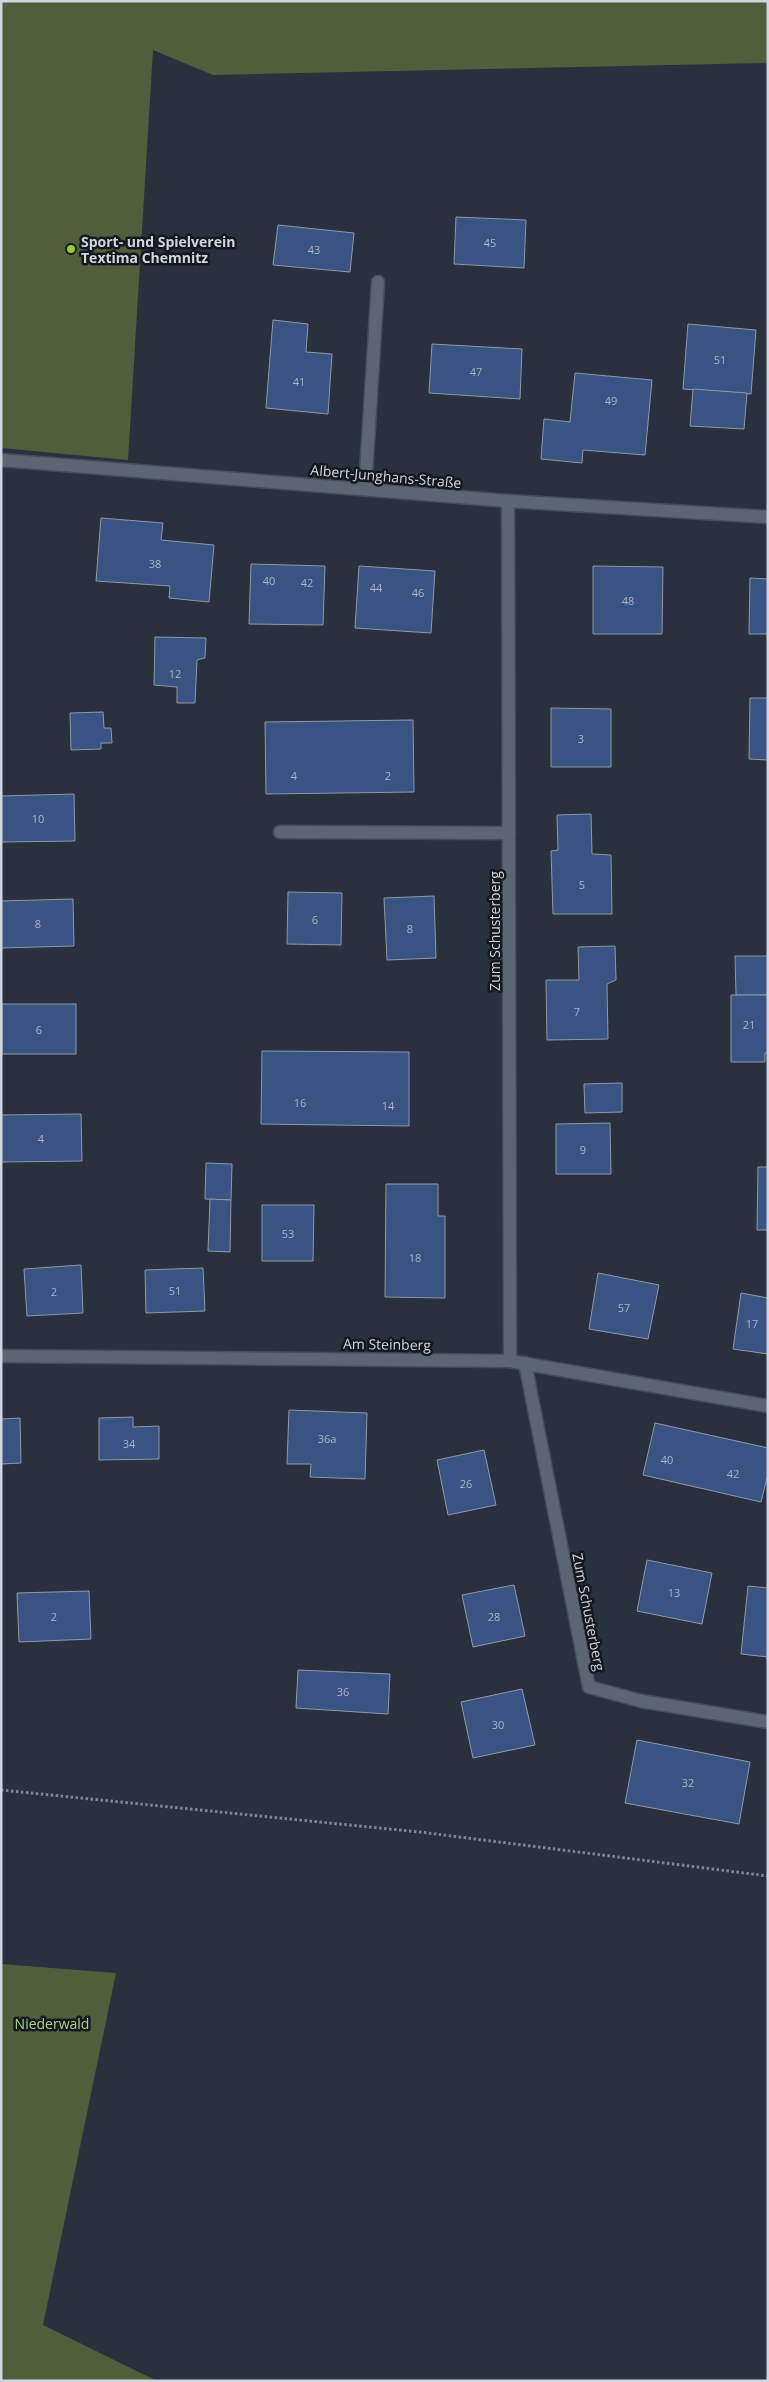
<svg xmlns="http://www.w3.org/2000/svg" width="769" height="2382" font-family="'Open Sans',sans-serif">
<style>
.green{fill:#4f5e3b}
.building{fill:#395382;stroke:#9099a9}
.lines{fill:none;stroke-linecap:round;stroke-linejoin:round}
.service-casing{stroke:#474d58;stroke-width:15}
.minor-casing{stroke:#474d58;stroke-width:15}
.path{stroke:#808691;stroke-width:3;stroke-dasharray:2.5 2.5;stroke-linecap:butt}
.service{stroke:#5c6574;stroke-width:12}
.minor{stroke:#5c6574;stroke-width:12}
.poi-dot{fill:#98cb37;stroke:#15181e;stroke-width:2}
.labels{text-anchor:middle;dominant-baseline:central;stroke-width:5;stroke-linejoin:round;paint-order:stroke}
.number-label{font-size:11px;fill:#abb4c7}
.poi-label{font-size:14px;font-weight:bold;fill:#d1d5de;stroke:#15181e;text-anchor:start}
.street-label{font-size:14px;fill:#d1d5de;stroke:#15181e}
.park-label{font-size:14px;fill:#b0d280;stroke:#15181e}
</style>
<rect width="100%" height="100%" fill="#29313e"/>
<g class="green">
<path d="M1,1H768V63L213,75L153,50L128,460L1,448Z"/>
<path d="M1,1964L116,1973L43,2325L157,2381H1Z"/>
</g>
<g class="building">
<path d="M456,217L526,220L524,268L454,264Z"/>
<path d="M278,225L354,233L350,272L273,265Z"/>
<path d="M273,320L308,324L306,352L332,354L328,414L266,408Z"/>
<path d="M688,324L756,330L751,394L683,389Z"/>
<path d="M432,344L522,349L520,399L429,393Z"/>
<path d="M575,373L652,380L645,455L583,450L582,463L541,459L544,419L570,422Z"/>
<path d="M693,389L747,393L744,429L690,426Z"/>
<path d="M101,518L163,523L161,540L214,545L209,602L169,598L170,586L96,581Z"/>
<path d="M251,564L325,566L323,625L249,624Z"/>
<path d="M359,566L435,571L431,633L355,628Z"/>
<path d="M593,566L663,567L662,634H593Z"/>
<path d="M750,578L768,579V634H749Z"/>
<path d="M155,637L206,638L205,658L197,660L195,703H177V687L154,685Z"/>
<path d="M750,698H768V760L749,759Z"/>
<path d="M551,708L611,709V767H551Z"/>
<path d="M103,712L104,728H111L112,743H101V749L71,750L70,713Z"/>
<path d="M413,720L414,792L266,794L265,722Z"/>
<path d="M74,794L75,841L1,842V796Z"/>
<path d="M591,814L592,854L611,855L612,914H553L551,851L558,850L557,815Z"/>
<path d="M288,892L342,893L341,945L287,944Z"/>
<path d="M434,896L436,958L387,960L384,898Z"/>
<path d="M73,899L74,946L1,948V901Z"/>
<path d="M615,946L616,980L607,984L608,1039L547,1040L546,980H579L578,947Z"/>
<path d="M735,956H768V995H736Z"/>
<path d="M731,995H768V1053H765V1062H731Z"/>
<rect x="2" y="1004" width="74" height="50"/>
<path d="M262,1051L409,1052V1126L261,1124Z"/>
<path d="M622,1083V1112L585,1113L584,1084Z"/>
<path d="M81,1114L82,1161L1,1162V1115Z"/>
<path d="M610,1123L611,1174H556V1124Z"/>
<path d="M206,1163L232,1164L231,1200L205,1199Z"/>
<path d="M758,1167H768V1230H757Z"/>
<path d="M386,1184H438V1216H445V1298L385,1297Z"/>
<path d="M210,1199L231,1200L230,1252L208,1251Z"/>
<path d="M262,1205H314L313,1261H262Z"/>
<path d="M81,1265L83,1313L27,1316L24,1269Z"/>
<path d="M203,1268L205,1311L146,1313L145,1270Z"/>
<path d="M598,1273L659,1285L648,1339L589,1329Z"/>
<path d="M741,1293L768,1298V1354L733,1349Z"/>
<path d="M289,1410L367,1413L365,1479L310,1477L311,1464H287Z"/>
<path d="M133,1417V1427L159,1426V1459L99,1460V1418Z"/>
<path d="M20,1418L21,1463L1,1464V1419Z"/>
<path d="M655,1423L768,1448V1474L761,1502L643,1475Z"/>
<path d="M484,1450L496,1505L448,1515L437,1460Z"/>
<path d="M647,1560L712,1573L702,1624L637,1611Z"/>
<path d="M514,1585L525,1636L473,1647L462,1595Z"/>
<path d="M748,1586L768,1588V1657L741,1654Z"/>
<path d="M89,1591L91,1639L19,1642L17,1593Z"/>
<path d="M298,1670L390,1674L388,1714L296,1708Z"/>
<path d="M522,1689L535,1745L473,1758L461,1702Z"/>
<path d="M637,1740L750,1762L739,1824L625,1803Z"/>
</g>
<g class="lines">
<defs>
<g id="service">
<path d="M365,489L378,282"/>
<path d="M280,832L509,833"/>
</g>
<g id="minor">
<path d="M1,460L508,501L768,517"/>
<path d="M508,501L510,1361"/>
<path d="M1,1356L510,1361L768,1406"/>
<path d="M525,1363L589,1687L641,1701L768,1722"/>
</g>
</defs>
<use href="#service" class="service-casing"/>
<use href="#minor" class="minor-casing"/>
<path class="path" d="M1,1790L420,1832L768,1876"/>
<use href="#service" class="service"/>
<use href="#minor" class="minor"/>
</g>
<circle class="poi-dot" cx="71" cy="249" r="5"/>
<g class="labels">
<g class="number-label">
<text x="490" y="242">45</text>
<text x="314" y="249">43</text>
<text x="720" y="359">51</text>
<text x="476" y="371">47</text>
<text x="299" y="381">41</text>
<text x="611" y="400">49</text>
<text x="155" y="563">38</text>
<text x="269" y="580">40</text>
<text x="307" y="582">42</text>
<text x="376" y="587">44</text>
<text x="418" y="592">46</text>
<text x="628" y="600">48</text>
<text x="175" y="673">12</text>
<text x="581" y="738">3</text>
<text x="294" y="775">4</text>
<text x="388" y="775">2</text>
<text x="38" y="818">10</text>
<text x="582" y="884">5</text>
<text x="315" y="919">6</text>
<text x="38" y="923">8</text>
<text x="410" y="928">8</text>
<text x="577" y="1011">7</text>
<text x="749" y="1024">21</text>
<text x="39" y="1029">6</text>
<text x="300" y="1102">16</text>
<text x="388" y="1105">14</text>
<text x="41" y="1138">4</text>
<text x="583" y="1149">9</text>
<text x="288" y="1233">53</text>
<text x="415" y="1257">18</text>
<text x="175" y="1290">51</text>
<text x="54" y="1291">2</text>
<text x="624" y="1307">57</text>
<text x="752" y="1323">17</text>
<text x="327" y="1438">36a</text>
<text x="129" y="1443">34</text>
<text x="667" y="1459">40</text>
<text x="733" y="1473">42</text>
<text x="466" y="1483">26</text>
<text x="674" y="1592">13</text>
<text x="54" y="1616">2</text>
<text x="494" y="1616">28</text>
<text x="343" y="1691">36</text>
<text x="498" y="1724">30</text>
<text x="688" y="1782">32</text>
</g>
<g class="poi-label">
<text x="81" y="241">Sport- und Spielverein<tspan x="81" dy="16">Textima Chemnitz</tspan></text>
</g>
<g class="street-label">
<text transform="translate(386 476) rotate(5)">Albert-Junghans-Straße</text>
<text transform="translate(494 931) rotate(-90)">Zum Schusterberg</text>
<text transform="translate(387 1344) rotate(1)">Am Steinberg</text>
<text transform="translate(589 1612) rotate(79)">Zum Schusterberg</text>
</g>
<g class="park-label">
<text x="52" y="2023">Niederwald</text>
</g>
</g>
<rect width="769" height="2382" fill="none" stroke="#d1d5de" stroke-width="5"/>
</svg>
